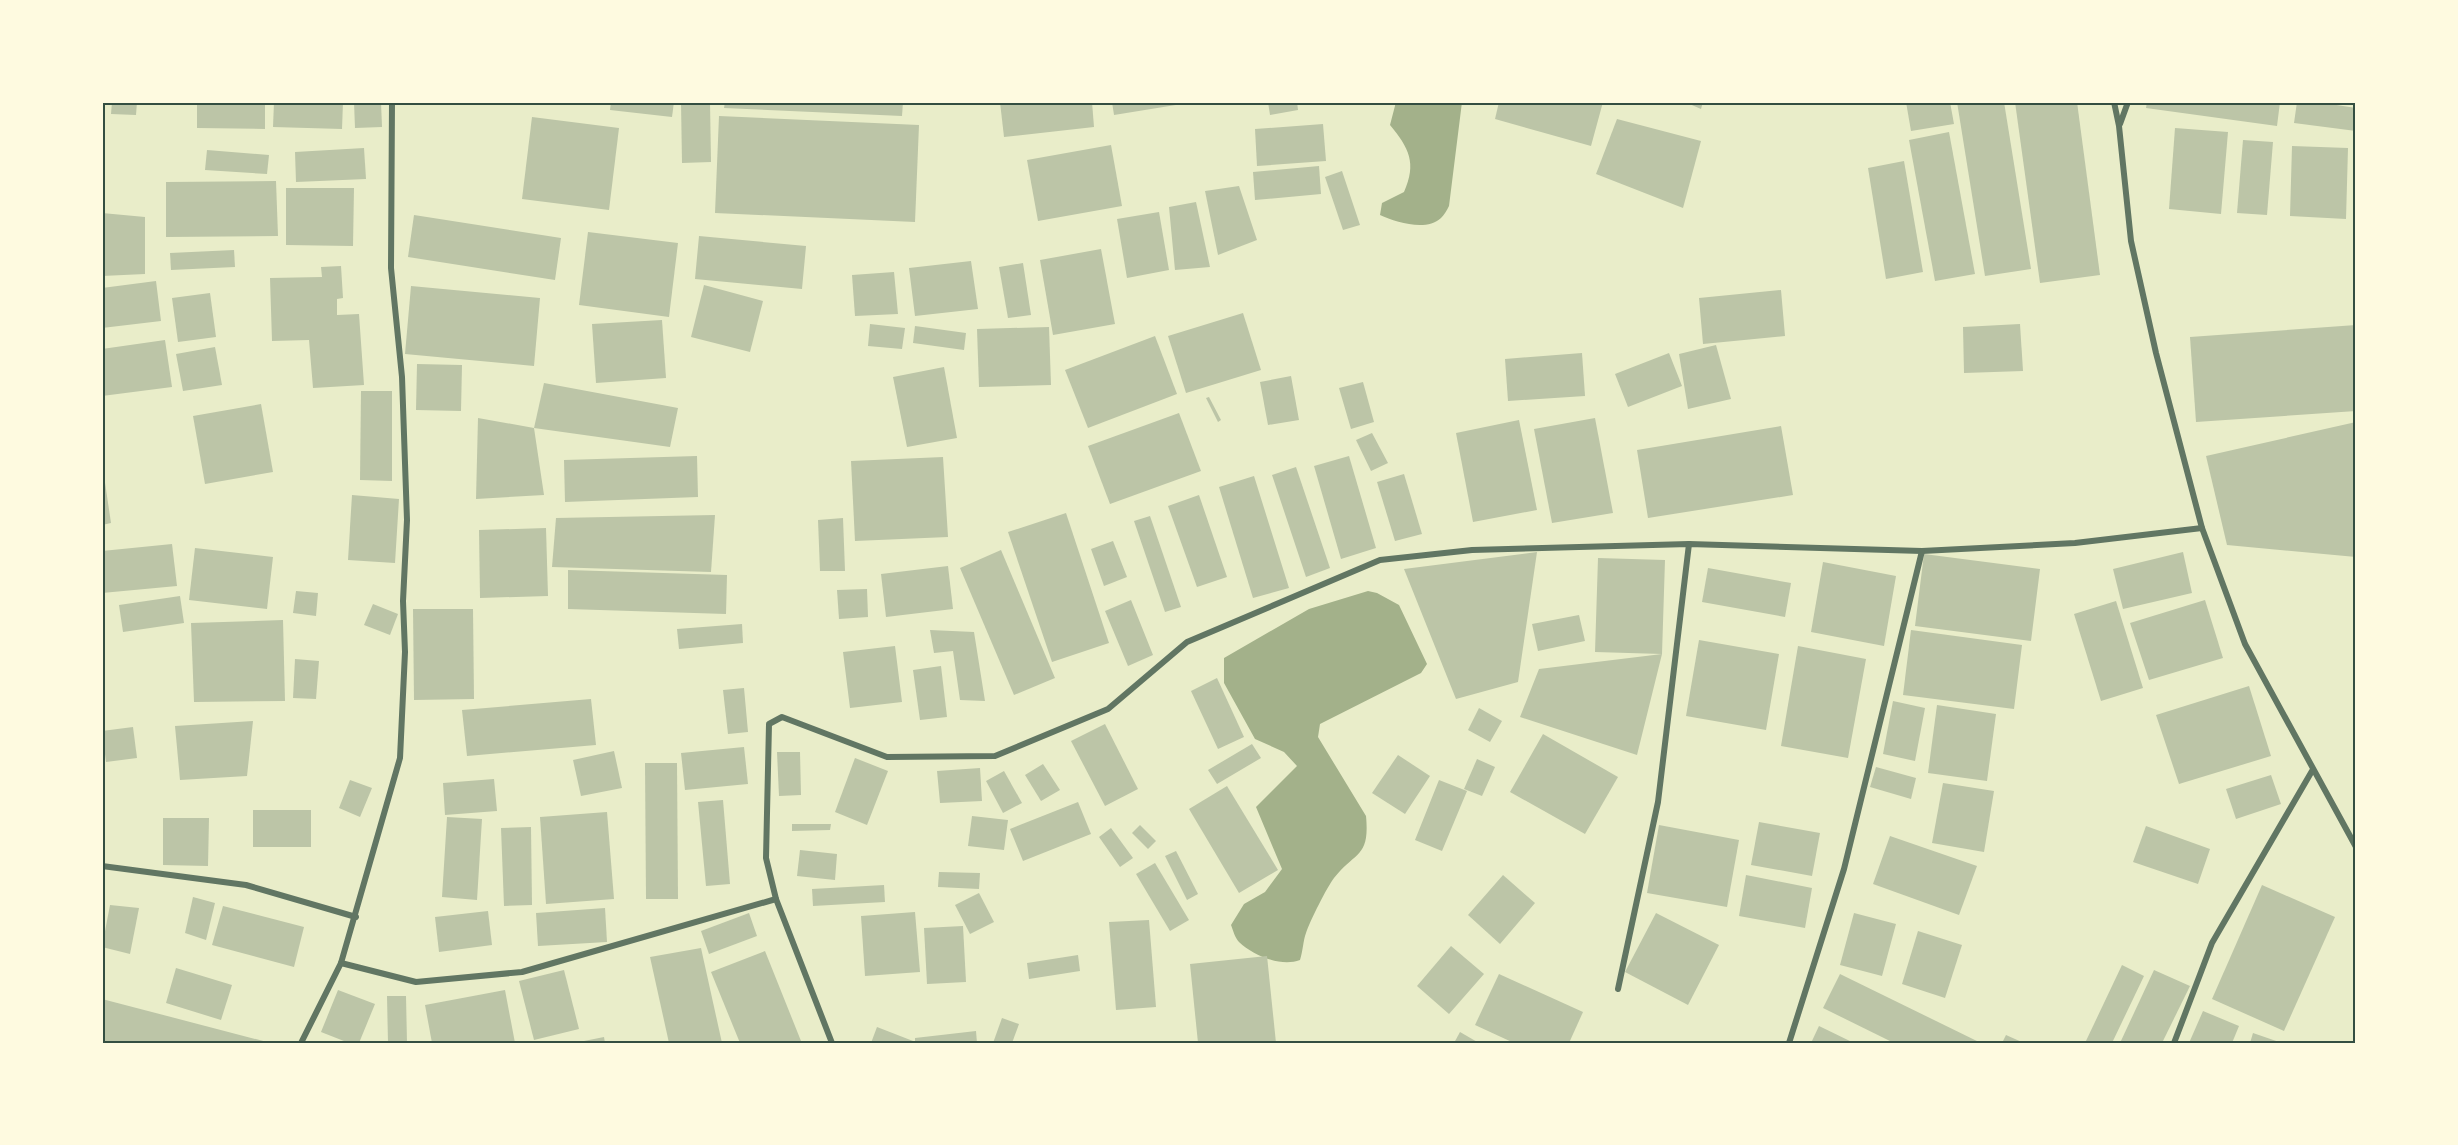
<svg xmlns="http://www.w3.org/2000/svg" width="2458" height="1145" font-family="Overpass,sans-serif">
<style>
.water{fill:#a3b18a}
.building{fill:#bcc5a7}
.lines{fill:none;stroke-linecap:round;stroke-linejoin:round}
.minor{stroke:#617663;stroke-width:6}
.neatline{fill:none;stroke:#344e41;stroke-width:2}
</style>
<rect width="100%" height="100%" fill="#e9edc9"/>
<g class="water">
<path d="M1396,102H1462L1449,206C1447,210 1444,215 1441,218C1426,232 1396,222 1380,215L1382,203L1404,192C1417,163 1409,148 1390,125Z"/>
<path d="M1368,591L1377,593L1399,605L1427,664L1421,673L1320,724L1318,737L1366,816C1370,858 1355,851 1334,878C1327,887 1310,921 1306,933C1303,941 1303,951 1300,960C1281,967 1254,956 1239,942C1235,938 1233,930 1231,925L1244,904L1265,892L1282,869L1256,807L1297,766L1284,752L1255,739L1224,683V658L1309,609Z"/>
</g>
<g class="building">
<path d="M112,102H137L136,115L111,114Z"/>
<path d="M197,102H265V129L197,128Z"/>
<path d="M274,102H343L342,129L273,127Z"/>
<path d="M354,102H381L382,127L355,128Z"/>
<path d="M611,102H674L672,117L610,110Z"/>
<path d="M681,102H710L711,162L682,163Z"/>
<path d="M725,102H903L902,116L724,108Z"/>
<path d="M1000,102H1092L1094,127L1004,137Z"/>
<path d="M1112,102H1188V103L1114,115Z"/>
<path d="M1268,102H1297L1298,110L1270,115Z"/>
<path d="M1499,102H1603L1591,146L1495,119Z"/>
<path d="M1685,102H1703L1701,109Z"/>
<path d="M1906,102H1950L1954,124L1911,131Z"/>
<path d="M1957,102H2004L2031,269L1985,276Z"/>
<path d="M2015,102H2077L2100,275L2040,283Z"/>
<path d="M2147,102H2280L2277,126L2146,108Z"/>
<path d="M2297,102H2317L2356,108V131L2294,123Z"/>
<path d="M719,116L919,125L915,222L715,213Z"/>
<path d="M532,117L619,128L609,210L522,199Z"/>
<path d="M1617,119L1701,141L1683,208L1596,174Z"/>
<path d="M1323,124L1326,161L1257,166L1255,129Z"/>
<path d="M2175,128L2228,132L2221,214L2169,209Z"/>
<path d="M1949,132L1975,274L1935,281L1909,140Z"/>
<path d="M2243,140L2273,142L2267,215L2237,213Z"/>
<path d="M1111,145L1122,206L1038,221L1027,160Z"/>
<path d="M2292,146L2348,148L2346,219L2290,216Z"/>
<path d="M364,148L366,179L296,182L295,152Z"/>
<path d="M207,150L269,155L267,174L205,170Z"/>
<path d="M1904,161L1923,272L1886,279L1868,168Z"/>
<path d="M1319,166L1321,194L1255,200L1253,172Z"/>
<path d="M1342,171L1360,225L1343,230L1325,177Z"/>
<path d="M276,181L278,236L166,237V182Z"/>
<path d="M1239,186L1257,240L1218,255L1205,191Z"/>
<path d="M286,188H354L353,246L286,245Z"/>
<path d="M1196,202L1210,267L1175,270L1169,207Z"/>
<path d="M1159,212L1169,270L1127,278L1117,219Z"/>
<path d="M102,213L145,217V274L102,276Z"/>
<path d="M414,215L561,238L555,280L408,257Z"/>
<path d="M588,232L678,243L669,317L579,305Z"/>
<path d="M699,236L806,246L802,289L695,279Z"/>
<path d="M1101,249L1115,324L1053,335L1040,260Z"/>
<path d="M234,250L235,267L171,270L170,253Z"/>
<path d="M971,261L978,309L915,316L909,268Z"/>
<path d="M1023,263L1031,315L1008,318L999,267Z"/>
<path d="M341,266L343,298L337,299V315L359,314L364,385L313,388L309,340L272,341L270,278L322,277L321,267Z"/>
<path d="M894,272L898,314L855,316L852,275Z"/>
<path d="M156,281L161,321L102,328V288Z"/>
<path d="M704,285L763,301L750,352L691,337Z"/>
<path d="M411,286L540,298L534,366L405,354Z"/>
<path d="M1781,290L1785,336L1703,344L1699,298Z"/>
<path d="M210,293L216,337L178,342L172,298Z"/>
<path d="M1243,313L1261,370L1186,393L1168,336Z"/>
<path d="M662,320L666,378L596,383L592,324Z"/>
<path d="M870,324L905,328L902,349L868,346Z"/>
<path d="M2020,324L2023,371L1964,373L1963,327Z"/>
<path d="M2356,325V411L2196,422L2190,337Z"/>
<path d="M915,326L966,333L964,350L913,343Z"/>
<path d="M1049,327L1051,385L979,387L977,329Z"/>
<path d="M1155,336L1177,394L1088,428L1065,370Z"/>
<path d="M165,340L172,387L102,396V349Z"/>
<path d="M1716,345L1731,399L1688,409L1679,354Z"/>
<path d="M215,347L222,385L183,391L176,354Z"/>
<path d="M1582,353L1585,396L1508,401L1505,359Z"/>
<path d="M1669,353L1682,386L1628,407L1615,374Z"/>
<path d="M417,364L462,365L461,411L416,410Z"/>
<path d="M944,367L957,438L907,447L893,377Z"/>
<path d="M1291,376L1299,420L1268,425L1260,382Z"/>
<path d="M1363,382L1374,422L1351,429L1339,388Z"/>
<path d="M544,383L678,408L670,447L534,428Z"/>
<path d="M361,391H392V481L360,480Z"/>
<path d="M1209,397L1221,420L1218,422L1206,398Z"/>
<path d="M261,404L273,472L205,484L193,416Z"/>
<path d="M1179,413L1201,471L1110,504L1088,446Z"/>
<path d="M478,418L534,428L544,495L476,499Z"/>
<path d="M1595,418L1613,513L1552,523L1534,429Z"/>
<path d="M1519,420L1537,510L1473,522L1456,433Z"/>
<path d="M2356,422V557L2227,545L2206,456Z"/>
<path d="M1781,426L1793,495L1648,518L1637,450Z"/>
<path d="M1372,433L1388,463L1371,471L1356,440Z"/>
<path d="M697,456L698,497L565,502L564,460Z"/>
<path d="M1349,456L1376,548L1341,559L1314,466Z"/>
<path d="M943,457L948,537L855,541L851,461Z"/>
<path d="M1296,467L1330,568L1306,577L1272,475Z"/>
<path d="M103,469L111,523L102,525V470Z"/>
<path d="M1404,474L1422,534L1395,541L1377,482Z"/>
<path d="M1254,476L1289,588L1253,598L1219,487Z"/>
<path d="M352,495L399,499L395,563L348,560Z"/>
<path d="M1199,495L1227,577L1197,587L1168,506Z"/>
<path d="M1066,513L1109,643L1052,662L1008,532Z"/>
<path d="M715,515L711,572L552,567L556,518Z"/>
<path d="M1150,516L1181,607L1165,612L1134,521Z"/>
<path d="M843,518L845,571H820L818,520Z"/>
<path d="M546,528L548,596L480,598L479,530Z"/>
<path d="M1113,541L1127,577L1104,586L1091,549Z"/>
<path d="M172,544L177,586L102,593V551Z"/>
<path d="M195,548L273,557L267,609L189,600Z"/>
<path d="M1001,550L1055,678L1014,695L960,568Z"/>
<path d="M1537,552L1518,682L1456,699L1404,569Z"/>
<path d="M2183,552L2192,593L2123,609L2113,569Z"/>
<path d="M1924,554L2040,569L2031,641L1915,626Z"/>
<path d="M1598,558L1665,560L1662,654L1637,755L1520,717L1539,669L1662,654L1595,652Z"/>
<path d="M1823,562L1896,576L1884,646L1811,632Z"/>
<path d="M948,566L953,609L886,617L881,574Z"/>
<path d="M1708,568L1791,583L1785,617L1702,602Z"/>
<path d="M568,570L727,575L726,614L568,609Z"/>
<path d="M867,589L868,617L839,619L837,590Z"/>
<path d="M296,591L318,593L316,616L293,613Z"/>
<path d="M180,596L184,623L123,632L119,605Z"/>
<path d="M1131,600L1153,655L1128,666L1105,611Z"/>
<path d="M2205,600L2223,658L2149,680L2130,623Z"/>
<path d="M2116,601L2143,688L2101,701L2074,614Z"/>
<path d="M373,604L398,614L390,635L364,625Z"/>
<path d="M413,609H473L474,699L414,700Z"/>
<path d="M1579,615L1585,641L1538,651L1532,624Z"/>
<path d="M283,620L285,701L194,702L191,623Z"/>
<path d="M742,624L743,643L679,649L677,629Z"/>
<path d="M930,630L974,632L985,701L960,700L953,651L934,653Z"/>
<path d="M1911,630L2022,645L2014,709L1903,695Z"/>
<path d="M1699,640L1779,654L1766,730L1686,716Z"/>
<path d="M895,646L902,702L850,708L843,652Z"/>
<path d="M1798,646L1866,659L1848,758L1781,746Z"/>
<path d="M295,659L319,661L316,699L293,698Z"/>
<path d="M941,666L947,717L920,720L913,670Z"/>
<path d="M1217,678L1244,737L1218,749L1191,691Z"/>
<path d="M2249,686L2271,756L2179,784L2156,715Z"/>
<path d="M744,688L748,732L728,734L723,690Z"/>
<path d="M591,699L596,745L467,756L462,710Z"/>
<path d="M1893,701L1925,708L1915,761L1883,754Z"/>
<path d="M1937,705L1996,714L1987,781L1928,773Z"/>
<path d="M1479,708L1502,721L1490,742L1468,730Z"/>
<path d="M253,721L247,776L180,780L175,726Z"/>
<path d="M1105,724L1138,789L1105,806L1071,741Z"/>
<path d="M133,727L137,758L106,762L102,731Z"/>
<path d="M1543,734L1618,777L1585,834L1510,792Z"/>
<path d="M1252,744L1261,758L1217,784L1208,770Z"/>
<path d="M744,747L748,784L685,790L681,753Z"/>
<path d="M614,751L622,788L581,796L573,760Z"/>
<path d="M777,752H800L801,795L779,796Z"/>
<path d="M1398,755L1430,776L1405,814L1372,793Z"/>
<path d="M855,758L888,771L867,825L835,812Z"/>
<path d="M1477,759L1495,767L1482,796L1464,789Z"/>
<path d="M645,763H677L678,899H646Z"/>
<path d="M1043,764L1060,790L1041,801L1025,775Z"/>
<path d="M1876,767L1916,778L1911,799L1870,787Z"/>
<path d="M980,768L982,801L940,803L937,771Z"/>
<path d="M1004,771L1022,803L1003,813L986,781Z"/>
<path d="M2271,775L2281,804L2236,819L2226,789Z"/>
<path d="M494,779L497,811L445,815L443,783Z"/>
<path d="M350,780L372,788L360,817L339,808Z"/>
<path d="M1439,780L1467,791L1442,851L1415,840Z"/>
<path d="M1943,783L1994,791L1984,852L1932,843Z"/>
<path d="M1227,786L1278,870L1239,893L1189,809Z"/>
<path d="M723,800L730,884L706,886L698,802Z"/>
<path d="M1078,802L1091,834L1023,861L1010,829Z"/>
<rect x="253" y="810" width="58" height="37"/>
<path d="M607,812L614,899L546,904L540,817Z"/>
<path d="M972,816L1008,820L1004,850L968,846Z"/>
<path d="M447,817L482,819L477,900L442,897Z"/>
<path d="M163,818H209L208,866L163,865Z"/>
<path d="M1759,822L1820,833L1812,876L1751,865Z"/>
<path d="M792,824H831L830,830L792,831Z"/>
<path d="M1140,825L1156,841L1148,849L1132,833Z"/>
<path d="M1659,825L1739,840L1727,907L1647,893Z"/>
<path d="M2146,826L2210,849L2198,884L2133,862Z"/>
<path d="M531,827L532,905L504,906L501,828Z"/>
<path d="M1111,828L1133,858L1120,867L1099,837Z"/>
<path d="M1890,836L1977,866L1959,915L1873,884Z"/>
<path d="M800,850L837,854L835,880L797,876Z"/>
<path d="M1176,851L1198,894L1187,900L1165,856Z"/>
<path d="M1155,863L1189,920L1170,931L1136,874Z"/>
<path d="M939,872L980,873L979,889L938,887Z"/>
<path d="M1503,875L1535,903L1500,944L1468,915Z"/>
<path d="M1746,875L1812,888L1805,928L1739,916Z"/>
<path d="M884,885L885,902L813,906L812,889Z"/>
<path d="M2262,885L2335,917L2284,1031L2212,999Z"/>
<path d="M979,893L994,922L970,934L955,905Z"/>
<path d="M193,897L215,903L206,940L185,933Z"/>
<path d="M110,905L139,908L130,954L102,947Z"/>
<path d="M223,906L304,927L294,967L212,945Z"/>
<path d="M605,908L607,942L538,946L536,913Z"/>
<path d="M488,911L492,945L439,952L435,917Z"/>
<path d="M915,912L920,972L865,976L861,916Z"/>
<path d="M749,913L757,936L709,954L701,931Z"/>
<path d="M1656,913L1719,945L1688,1005L1625,972Z"/>
<path d="M1854,913L1896,924L1882,976L1840,965Z"/>
<path d="M1149,920L1156,1007L1116,1010L1109,922Z"/>
<path d="M963,926L966,982L927,984L924,928Z"/>
<path d="M1918,931L1962,945L1945,998L1902,984Z"/>
<path d="M1451,946L1484,974L1449,1014L1417,986Z"/>
<path d="M701,948L722,1043H669L650,957Z"/>
<path d="M765,951L801,1041L797,1043H740L711,972Z"/>
<path d="M1078,955L1080,971L1029,979L1027,963Z"/>
<path d="M1267,956L1276,1043H1198L1190,964Z"/>
<path d="M2122,965L2144,976L2112,1043H2085Z"/>
<path d="M176,968L232,985L221,1020L166,1003Z"/>
<path d="M564,970L579,1029L534,1040L519,981Z"/>
<path d="M2154,970L2190,986L2162,1043H2120Z"/>
<path d="M1499,974L1583,1012L1569,1043H1514L1475,1025Z"/>
<path d="M1840,974L1981,1043H1894L1823,1008Z"/>
<path d="M338,990L375,1004L359,1043H349L321,1032Z"/>
<path d="M505,990L515,1043H432L425,1005Z"/>
<path d="M387,996H406L407,1043H388Z"/>
<path d="M102,999L267,1042V1043H102Z"/>
<path d="M2203,1011L2239,1026L2232,1043H2189Z"/>
<path d="M1002,1018L1019,1024L1012,1043H993Z"/>
<path d="M1819,1026L1854,1043H1811Z"/>
<path d="M877,1027L913,1041L912,1043H871Z"/>
<path d="M976,1031L977,1043H915V1038Z"/>
<path d="M1460,1032L1479,1043H1454Z"/>
<path d="M2253,1033L2282,1043H2250Z"/>
<path d="M2006,1035L2024,1043H2002Z"/>
<path d="M604,1037L605,1043H579V1042Z"/>
</g>
<g class="lines">
<g class="minor">
<path d="M2114,102L2119,126L2131,241L2156,353L2202,528L2245,644L2356,847"/>
<path d="M2120,124L2128,102"/>
<path d="M102,866L246,885L356,917"/>
<path d="M776,899L766,858L769,724L782,717L887,757L995,756L1108,709L1187,642L1380,560L1472,550L1689,544L1922,551L2075,543L2202,528"/>
<path d="M341,963L416,982L522,972L776,899L832,1043"/>
<path d="M1618,989L1658,802L1689,544"/>
<path d="M301,1043L341,963L400,758L405,652L403,601L407,520L402,377L391,268L392,102"/>
<path d="M1789,1043L1844,869L1922,551"/>
<path d="M2174,1043L2212,943L2312,771"/>
</g>
</g>
<rect width="2458" height="1145" fill="none" stroke="#fefae0" stroke-width="207"/>
<rect x="104" y="104" width="2250" height="938" class="neatline"/>
</svg>
